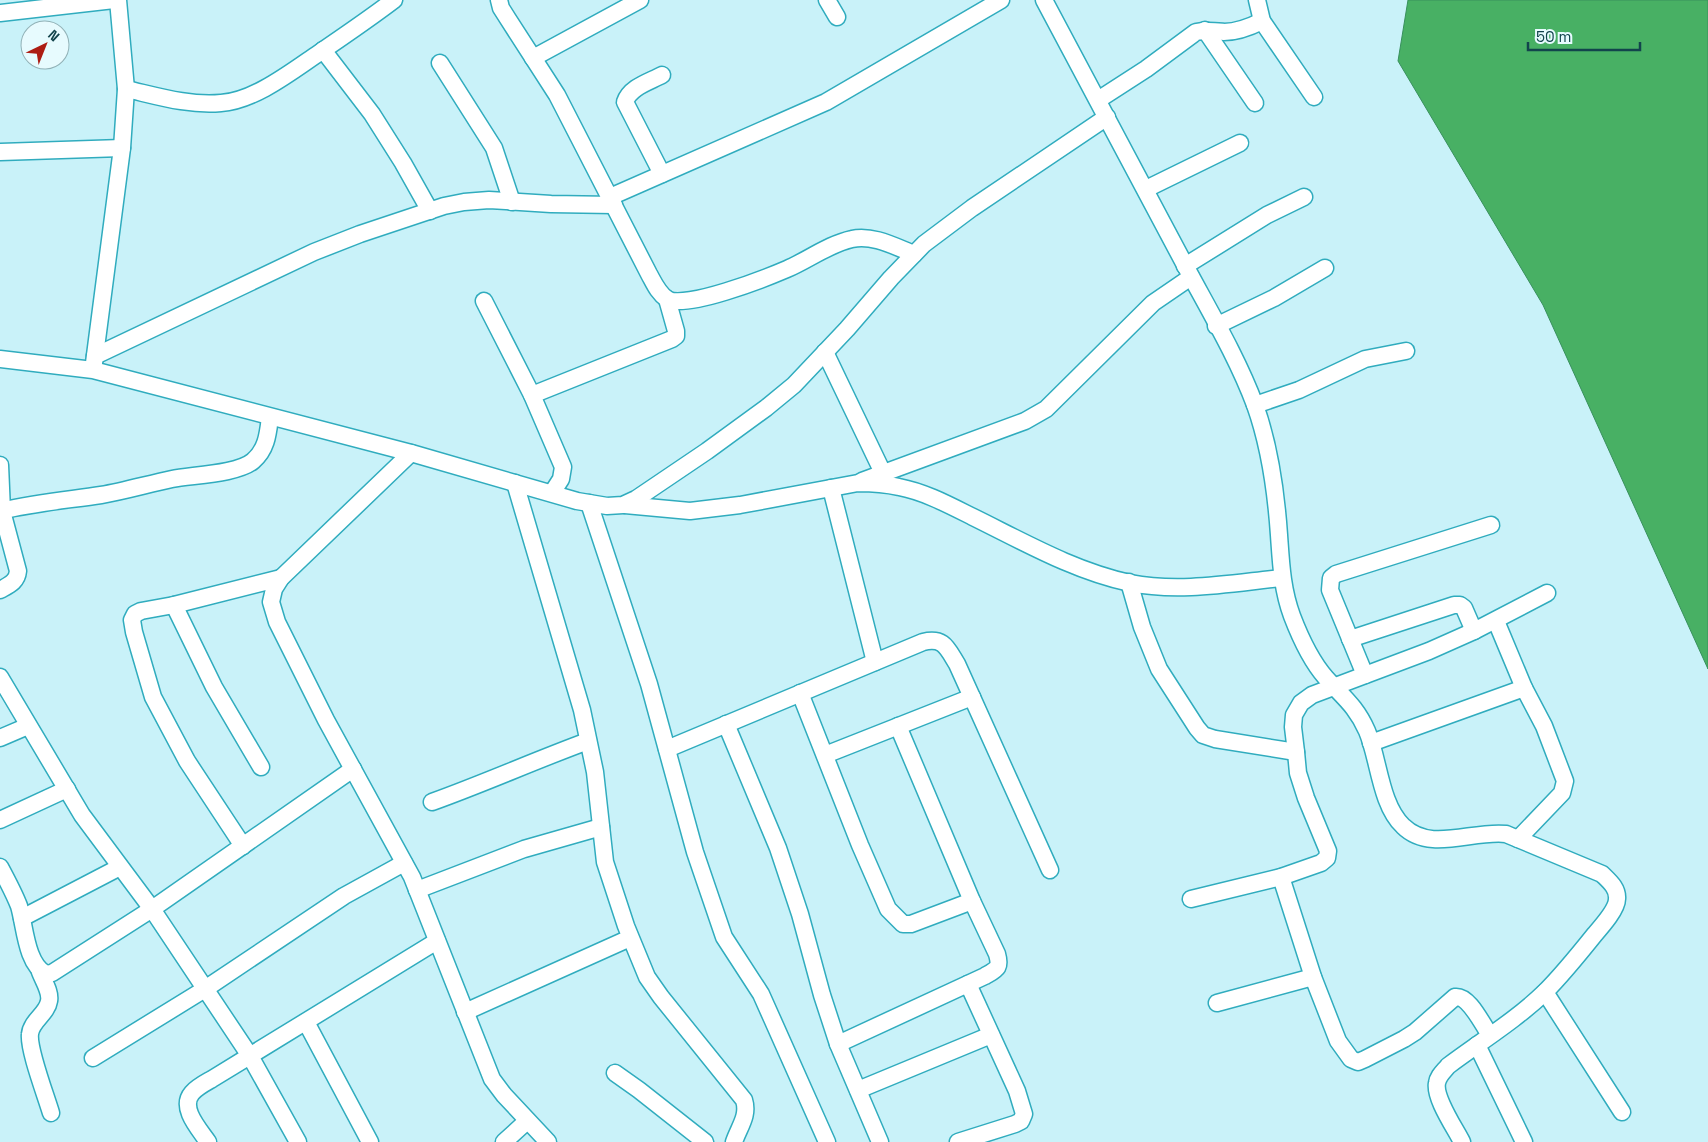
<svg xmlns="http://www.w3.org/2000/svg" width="1708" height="1142" font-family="'Space Grotesk',sans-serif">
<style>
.water{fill:#48b064;stroke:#38905d}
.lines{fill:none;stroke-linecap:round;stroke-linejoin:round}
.minor-casing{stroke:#30acbe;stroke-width:19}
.minor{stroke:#fff;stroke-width:16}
</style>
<rect width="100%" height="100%" fill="#c9f2f9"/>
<path class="water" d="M1408,0H1708V669L1543,305L1398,61Z"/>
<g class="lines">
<defs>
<g id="minor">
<path d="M499,0L501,8L508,19L557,95L649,274C654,283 658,293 667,299C685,310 766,278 787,269C808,260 829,244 852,239C872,234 896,247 914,254"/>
<path d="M827,0L837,17"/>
<path d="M1044,0C1092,89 1139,178 1186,267C1210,312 1237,357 1255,405C1270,447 1276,491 1279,535C1281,563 1282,589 1292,616C1300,637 1311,661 1326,678C1343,697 1356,706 1367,731C1379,759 1380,804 1403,826C1430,853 1472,830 1506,834L1602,874C1609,881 1618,888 1617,899C1617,909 1602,926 1595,934C1579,954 1563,974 1545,992C1516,1020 1480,1042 1448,1066C1443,1072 1438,1076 1437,1083C1434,1098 1455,1128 1462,1142"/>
<path d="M1257,0L1262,21L1314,97"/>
<path d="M0,13L114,0"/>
<path d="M1205,30L1255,103"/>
<path d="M323,50L372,114L403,163L430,211"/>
<path d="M533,58L640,0"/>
<path d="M440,63L494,148L512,202"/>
<path d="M662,75C649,82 630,87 625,102L662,174"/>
<path d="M126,89C157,96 189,106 221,103C254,101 291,72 319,53C344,36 369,19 394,0"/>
<path d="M1098,100L1146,69L1196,32C1206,30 1214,31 1224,32C1237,32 1250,27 1262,21"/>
<path d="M0,152L122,148"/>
<path d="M1146,189L1240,143"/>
<path d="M610,197L826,102L1001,0"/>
<path d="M1185,266L1267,215L1304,197"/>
<path d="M484,301L532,395L563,467L561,479L552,493"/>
<path d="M1216,326L1274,298L1325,268"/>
<path d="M825,352L883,473"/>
<path d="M95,356L314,252L360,234L444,206L464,202L489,200L551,204L614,205"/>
<path d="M0,359L93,370L411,453L577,501L607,506L623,505L636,499L707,451L766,408L794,385L847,329L891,278L924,244L972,208L1107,117"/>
<path d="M94,363L122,148L126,89L118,0"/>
<path d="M532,395L672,339L676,336V331L667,299"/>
<path d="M1255,405L1299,390L1365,359L1406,351"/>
<path d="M411,453L281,578L274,589L271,602L277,622L326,720L412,877L492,1079L504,1095L548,1142"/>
<path d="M0,465L2,511L18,571C17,582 9,585 0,590"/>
<path d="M862,481L1025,421L1046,409L1153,303L1191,277"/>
<path d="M515,483L582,710L595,772L605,862L626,926L647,977L661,997L744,1100C749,1116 739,1127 734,1142"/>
<path d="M831,488L875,662"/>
<path d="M589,503L649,684L695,852L724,937L761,994L827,1142"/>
<path d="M625,505L690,511L740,505L858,483C871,483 886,484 899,487C925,492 949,505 973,517C1024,542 1074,571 1130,583C1180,593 1232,583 1282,578"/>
<path d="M0,511C34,503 67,500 101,495C125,491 148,484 172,479C192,475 238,474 253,461C267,449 268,433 270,417"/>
<path d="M1129,582L1142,627L1159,669L1197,728L1203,735L1215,739L1296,752"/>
<path d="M174,605L214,687L261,767"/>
<path d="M1496,621L1524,688L1544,726L1565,781L1562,793L1518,839"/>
<path d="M1350,639L1454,605H1460L1464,608L1474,631"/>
<path d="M1365,675L1330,590L1331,578L1336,574L1491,525"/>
<path d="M0,677L82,815L152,909L250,1056L298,1142"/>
<path d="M800,693L860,845L888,909L903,924H911L972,901"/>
<path d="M726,724L778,848L800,914L822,995L838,1044L880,1142"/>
<path d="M0,738L28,726"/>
<path d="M1371,743L1524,688"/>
<path d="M667,749L923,642C944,637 947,648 957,664L1050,870"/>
<path d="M825,755L972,697"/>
<path d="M432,802C485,783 536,760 588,741"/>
<path d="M0,820L67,789"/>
<path d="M243,846L187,761L153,697L134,632L132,620L135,614L141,611L174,605L281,578"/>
<path d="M0,867C7,880 14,893 19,906C25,926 26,964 46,974L52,973L152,909L353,769"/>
<path d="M1281,877L1313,977L1338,1041L1351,1059L1358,1062L1365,1059L1404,1039L1415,1032L1455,997C1469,995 1482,1024 1490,1035"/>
<path d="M417,890L524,849L601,827"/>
<path d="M1191,899L1281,877L1321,863L1327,858L1328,851L1306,798L1298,773L1296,752L1293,727L1294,715L1301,703L1312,695L1429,651L1474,631L1547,593"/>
<path d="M22,918L120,867"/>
<path d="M40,972C43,980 51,992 49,1001C47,1014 31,1021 30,1034C28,1049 46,1096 51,1113"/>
<path d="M1545,992L1622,1112"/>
<path d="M1217,1003L1313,977"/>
<path d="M465,1012L630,938"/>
<path d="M306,1022L370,1142"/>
<path d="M838,1044L985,976C997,969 1001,968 997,954L972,901L898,726"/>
<path d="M1477,1045L1524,1142"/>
<path d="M93,1058L205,989L344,896L404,863"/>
<path d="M615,1073L639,1090L705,1142"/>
<path d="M858,1090L991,1035"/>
<path d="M208,1142C200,1130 179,1108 192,1093C197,1087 205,1083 212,1079L437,941"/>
<path d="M504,1142L527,1121"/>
<path d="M958,1142L1015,1124L1021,1121L1024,1114L1017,1091L968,984"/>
</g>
</defs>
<use href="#minor" class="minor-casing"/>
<use href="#minor" class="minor"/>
</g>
<g transform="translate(45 45) rotate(43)"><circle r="24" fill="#e7fbfe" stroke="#92b2b7"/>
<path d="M0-4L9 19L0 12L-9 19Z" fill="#ad1d13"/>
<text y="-8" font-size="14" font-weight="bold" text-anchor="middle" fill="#12444c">N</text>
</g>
<path d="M1528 42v8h112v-8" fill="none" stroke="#12444c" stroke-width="2.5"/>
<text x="1536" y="42" font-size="15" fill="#12444c" stroke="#e7fbfe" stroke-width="4" paint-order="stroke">50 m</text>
</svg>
